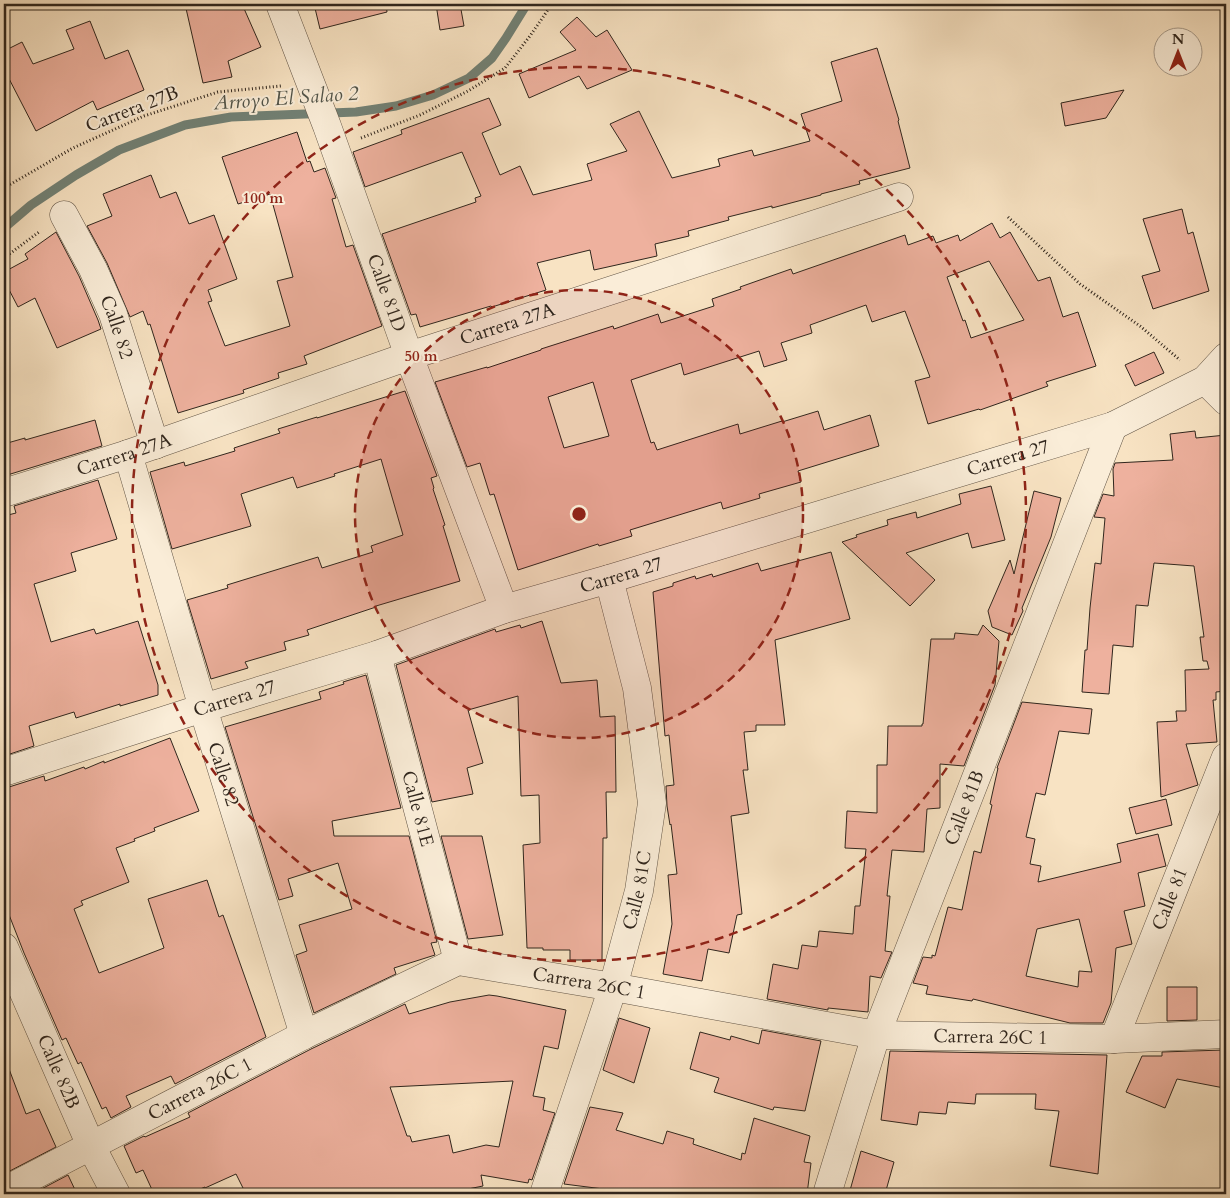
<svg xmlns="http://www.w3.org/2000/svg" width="1230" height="1198" font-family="Cardo,serif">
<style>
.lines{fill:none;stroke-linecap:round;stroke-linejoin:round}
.stream{stroke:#728175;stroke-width:9}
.building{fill:#eeb19e;stroke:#30261d;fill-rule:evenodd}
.minor-casing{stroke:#625546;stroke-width:29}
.path{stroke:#30261d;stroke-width:3;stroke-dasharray:1 2.5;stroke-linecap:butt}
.minor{stroke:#faedd8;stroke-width:28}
.ring{fill:none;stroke:#8f2418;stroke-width:2.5;stroke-dasharray:9 6}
.labels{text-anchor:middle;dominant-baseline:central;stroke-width:4;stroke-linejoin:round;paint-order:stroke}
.street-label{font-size:19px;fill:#30261d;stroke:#faedd8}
.water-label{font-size:20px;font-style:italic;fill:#515449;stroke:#faedd8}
.centre{fill:#8f2418;stroke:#faedd8;stroke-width:2.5}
.ring-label{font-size:15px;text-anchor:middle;font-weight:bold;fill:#8f2418;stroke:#faedd8;stroke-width:4;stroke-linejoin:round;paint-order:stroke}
</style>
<rect width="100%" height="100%" fill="#f8e3c3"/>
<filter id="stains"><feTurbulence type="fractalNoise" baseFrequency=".004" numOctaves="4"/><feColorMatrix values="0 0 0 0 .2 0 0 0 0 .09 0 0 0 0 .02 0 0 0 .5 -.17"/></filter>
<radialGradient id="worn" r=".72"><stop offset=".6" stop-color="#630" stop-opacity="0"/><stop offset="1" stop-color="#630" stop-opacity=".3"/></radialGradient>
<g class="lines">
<path class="stream" d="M4,228L31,205L76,175L119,150L185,125L231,117L356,112L396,106L433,95L469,78L492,58L506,38L527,4"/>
</g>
<g class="building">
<path d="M185,4H242L261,47L228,61L232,77L203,83Z"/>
<path d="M314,4H386L387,12L320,29Z"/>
<path d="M436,4H460L464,26L440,30Z"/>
<path d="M577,17L596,37L607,30L632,70L587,89L579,76L529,98L519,74L576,50L560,32Z"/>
<path d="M90,21L105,59L128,50L144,90L97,110L93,101L36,131L4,69V51L22,42L33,64L74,49L66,30Z"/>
<path d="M877,48L899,120L898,121L910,168L859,181L860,184L821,194V195L772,208V206L728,217L729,220L688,231L689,236L655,244L657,256L594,270L590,250L537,263L546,290L492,307L491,306L420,327L416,314L411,315L382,234L476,202L475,198L481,196L462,152L365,187L353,152L402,134L401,130L489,98L501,125L482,133L500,175L520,166L533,195L592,180L587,164L627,151L610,124L639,111L672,178L720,166L718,159L752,150L754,156L810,141L801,114L842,101L831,62Z"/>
<path d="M1124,90L1106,118L1065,126L1061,103Z"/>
<path d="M297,132L307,162L310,161L314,172L325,168L336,198L332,199L346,247L353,245L382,326L304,356L307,364L278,373L279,378L243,390L244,393L178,413L150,324L148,325L143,311L130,317L107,263L87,226L112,216L103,194L151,175L160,198L176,192L189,224L214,215L237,279L208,290L212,301L208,302L225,346L290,326L277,281L293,277L270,194L238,204L222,157Z"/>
<path d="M1182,209L1188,234L1193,232L1209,291L1153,309L1142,276L1160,271L1143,219Z"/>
<path d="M992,223L1000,238L1010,232L1038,281L1050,277L1063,317L1078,312L1096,366L1046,382L1048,386L980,410L979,409L928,424L915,381L930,377L905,311L872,322L866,305L810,325L812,333L781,343L787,360L764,367L759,351L684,375L681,363L631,380L651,443L654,442L657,450L738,424L740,434L782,421V422L818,411L824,430L870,415L879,446L798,471L801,482L759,494L760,498L723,509L721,502L630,530L632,536L599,546L598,544L518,570L494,494L490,495L480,463L467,467L435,382L487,367V368L541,350V349L613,326L614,329L658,314L661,323L714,306L712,299L741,289L740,287L791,269L793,274L905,235L908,245L933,236L936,243L958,235L960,241ZM989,261L1024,320L971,338L965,320L963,321L947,277ZM593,382L609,436L564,448L548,397Z"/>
<path d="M56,232L79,276L98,320L101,329L57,348L35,298L18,307L4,280V272L28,259L25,254Z"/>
<path d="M1154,352L1164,373L1135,386L1125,365Z"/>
<path d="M405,391L437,476L431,478L434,488L433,489L445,525L443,526L460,581L376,606V607L307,630L309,635L284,642L286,650L245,662L248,668L211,679L187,600L228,588L227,585L318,557L322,568L373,552L371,546L403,535L381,459L334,474L335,476L297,488L293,477L241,494L251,526L172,549L150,472L184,462L185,466L235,451L234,448L280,433L278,429L317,417V418Z"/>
<path d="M95,420L102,446L4,476V444L25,438V440Z"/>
<path d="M1195,431L1196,438L1226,435V691L1216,692V700H1213L1217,742L1186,744L1198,785L1161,797L1157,722L1177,721L1176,711H1186L1185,670L1209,669L1207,661H1203L1200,637H1204L1194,566L1154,563L1148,606L1136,605L1133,647L1113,645L1109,694L1082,692L1085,650H1087L1090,608L1095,563L1101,564L1105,518L1094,517L1103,494L1114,496L1113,469L1115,463L1173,460L1170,434Z"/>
<path d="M98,480L117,539L71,553L76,571L34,584L51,642L94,629L96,634L138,621L158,685V695L120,706V704L76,718L74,712L29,726L34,746L4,756V516L16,513L14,506Z"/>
<path d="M991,486L1005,540L972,548L968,533L906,553L935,580L910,606L842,542L857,537L856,535L888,525L887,520L916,512L917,518L961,504L959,494Z"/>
<path d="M1034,491L1061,498L1051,537L1022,608L1023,611L1012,635L992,627L988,611L1010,560L1014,574Z"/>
<path d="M831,552L850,619L775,640L785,725H756V731L744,732L748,770H743L749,813L731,816L742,914L737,915L729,953L708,949L702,981L663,974L672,924L668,875L677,874L671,824L670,825L667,806L666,786L674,785L669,735L665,736L653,592L673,586V583L695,576L696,579L712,574L713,577L758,563L761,571Z"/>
<path d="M542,621L561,683L597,680L600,717L615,716L616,792H606L607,838H603L602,960H570V950H543V948H527L523,845L540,843L539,795L521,796L518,696L468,710L483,763L467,768L473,794L432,802L396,665L495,629L496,632L520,625L521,628Z"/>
<path d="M983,625L999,641L995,685L964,766L940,764V808L927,809L924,852L892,850L887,896H890L885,951L892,952L881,978L870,976L868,1012L828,1008V1010L767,999L773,964L798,969L802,945L817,947L819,931L853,934L855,906H860L866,849L845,848L847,811L877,813V765H887L888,726H922V724H923L931,639H954L955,633L978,635Z"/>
<path d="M366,675L401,808L332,821L334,836H409L437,942L431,943L435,955L394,968L396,974L314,1013L296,955L307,951L299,925L352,909L338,863L288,879L293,896L279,900L225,727L321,699L319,692L344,684L343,682Z"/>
<path d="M1022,702L1092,709L1089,734L1059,731L1045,795L1036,793L1026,837L1035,839L1030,864L1041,866L1038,882L1121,862L1117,844L1158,834L1166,866L1138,873L1145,906L1124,911L1132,944L1116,948L1111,1003L1103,1023H1070L973,999L972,1001L926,994L928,986L913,983L923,957L932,958V955L935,956L948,907L962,910L974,851L981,853L992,805L990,804L998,768H997ZM1079,919L1092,972L1079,971L1078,987L1026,976L1037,929Z"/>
<path d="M170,738L199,811L154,828L155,831L134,839L135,841L116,848L129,882L81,901L83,905L74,909L99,973L164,948L148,899L207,880L219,917L223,915L266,1037L175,1084L171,1076L126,1096L131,1107L111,1118L106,1107L102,1109L81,1062L78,1064L66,1038L62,1040L24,953L4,902V787H9L44,776L45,781L84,767L85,769L104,761V763Z"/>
<path d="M1166,799L1172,825L1136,834L1129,808Z"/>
<path d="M441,836H482L503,935L468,939Z"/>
<path d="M1167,987H1197V1020L1167,1021Z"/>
<path d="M489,995L497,996L566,1010L558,1049L544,1046L533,1096L545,1098L543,1110L555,1113L532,1180L529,1179L528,1183L481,1175L483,1186L443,1194H246L236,1174L205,1188V1187L188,1194H154L143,1170L136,1173L124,1146L144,1136L145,1137L190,1117L188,1113L311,1049L405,1004L409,1014L450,1002ZM513,1081L499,1147L486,1145L453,1153L449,1135L412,1142L410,1136H407L390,1087Z"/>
<path d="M619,1018L650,1028L634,1083L603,1070Z"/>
<path d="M762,1030L821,1041L805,1111L774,1107L773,1110L714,1092L719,1078L690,1069L700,1032L730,1040L731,1036L759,1044Z"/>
<path d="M1224,1050H1226V1071L1225,1077L1226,1078V1081L1224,1088L1177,1079L1165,1108L1126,1092L1142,1056H1162V1052Z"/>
<path d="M890,1051L1107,1055L1098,1174L1050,1166L1059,1111L1035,1109L1036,1094H976L975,1104L948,1102L946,1114L919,1112L917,1125L881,1120Z"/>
<path d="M6,1061L26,1114L39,1109L56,1147L4,1174V1062Z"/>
<path d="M590,1107L623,1113L616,1130L663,1144L667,1131L694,1139L693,1144L741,1160L742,1153L745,1154L754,1118L810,1136L804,1162L811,1163L807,1194H626L627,1192L564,1184Z"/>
<path d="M861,1151L894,1162L885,1194H849Z"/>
<path d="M68,1175L77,1194H32Z"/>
</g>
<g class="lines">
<defs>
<g id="minor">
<path id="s1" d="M280,4L327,126L409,356L504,609"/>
<path id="s2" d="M64,215L93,269L113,314L155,445"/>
<path d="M1205,380L1226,401"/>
<path id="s3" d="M128,454L203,708L304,1035"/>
<path id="s4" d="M4,493L128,454L409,356L899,197"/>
<path id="s5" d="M377,655L458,961"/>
<path id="s6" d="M4,772L203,708L377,655L504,609L609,579L1113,426L1205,380L1226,357"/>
<path id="s7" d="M4,947L91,1146L116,1194"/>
<path id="s8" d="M1114,1039L1226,757"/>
<path id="s9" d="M4,1191L304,1035L458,961L613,987L876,1035L1114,1039L1226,1034"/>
<path id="s10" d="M544,1194L613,987L639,891L652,803L637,688L609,579"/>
<path id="s11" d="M827,1194L876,1035L1113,426"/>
</g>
</defs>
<use href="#minor" class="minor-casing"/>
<g class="path">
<path d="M361,138L420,115L468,91L505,68L530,36L552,4"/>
<path d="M4,188L73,148L144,116L218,92L281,86"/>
<path d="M1008,217L1080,284L1140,326L1180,360"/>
<path d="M4,258L39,232"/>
</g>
<use href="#minor" class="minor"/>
</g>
<circle cx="579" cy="514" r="224" fill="#8f2418" fill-opacity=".12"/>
<g class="ring">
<circle cx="579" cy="514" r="224"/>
<circle cx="579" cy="514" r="447"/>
</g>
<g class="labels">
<g class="street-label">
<text transform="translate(132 109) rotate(-21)">Carrera 27B</text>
<text stroke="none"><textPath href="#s1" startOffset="308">Calle 81D</textPath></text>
<text stroke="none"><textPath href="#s4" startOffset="531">Carrera 27A</textPath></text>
<text stroke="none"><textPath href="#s2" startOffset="124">Calle 82</textPath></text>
<text stroke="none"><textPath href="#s4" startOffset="126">Carrera 27A</textPath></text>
<text stroke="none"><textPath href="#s6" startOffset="1052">Carrera 27</textPath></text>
<text stroke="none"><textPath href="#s6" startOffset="648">Carrera 27</textPath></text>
<text stroke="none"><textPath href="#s6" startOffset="242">Carrera 27</textPath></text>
<text stroke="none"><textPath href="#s3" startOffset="334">Calle 82</textPath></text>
<text stroke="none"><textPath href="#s5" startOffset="159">Calle 81E</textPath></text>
<text stroke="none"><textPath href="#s11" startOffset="410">Calle 81B</textPath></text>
<text stroke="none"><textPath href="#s10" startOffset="318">Calle 81C</textPath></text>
<text stroke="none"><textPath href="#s8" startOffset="151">Calle 81</textPath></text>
<text stroke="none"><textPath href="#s9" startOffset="642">Carrera 26C 1</textPath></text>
<text stroke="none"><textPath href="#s9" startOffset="1048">Carrera 26C 1</textPath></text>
<text stroke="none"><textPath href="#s7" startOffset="136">Calle 82B</textPath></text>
<text stroke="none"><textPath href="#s9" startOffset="221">Carrera 26C 1</textPath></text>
</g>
<g class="water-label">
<text transform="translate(286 98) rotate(-4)">Arroyo El Salao 2</text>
</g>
</g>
<circle cx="579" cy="514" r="8" class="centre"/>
<g class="ring-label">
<text x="263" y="203">100 m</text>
<text x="421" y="361">50 m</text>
</g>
<rect width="1230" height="1198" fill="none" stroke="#f8e3c3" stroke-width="20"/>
<rect x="5" y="5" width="1220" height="1188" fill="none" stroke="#30261d" stroke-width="2.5"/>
<rect x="10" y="10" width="1210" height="1178" fill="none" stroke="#30261d"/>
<g transform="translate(1178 52)"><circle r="24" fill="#faedd8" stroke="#a99d8d"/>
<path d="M0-4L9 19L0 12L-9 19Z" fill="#8f2418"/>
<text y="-8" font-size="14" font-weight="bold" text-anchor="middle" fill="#30261d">N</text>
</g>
<rect width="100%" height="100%" filter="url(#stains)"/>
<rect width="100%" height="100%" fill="url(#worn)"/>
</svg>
